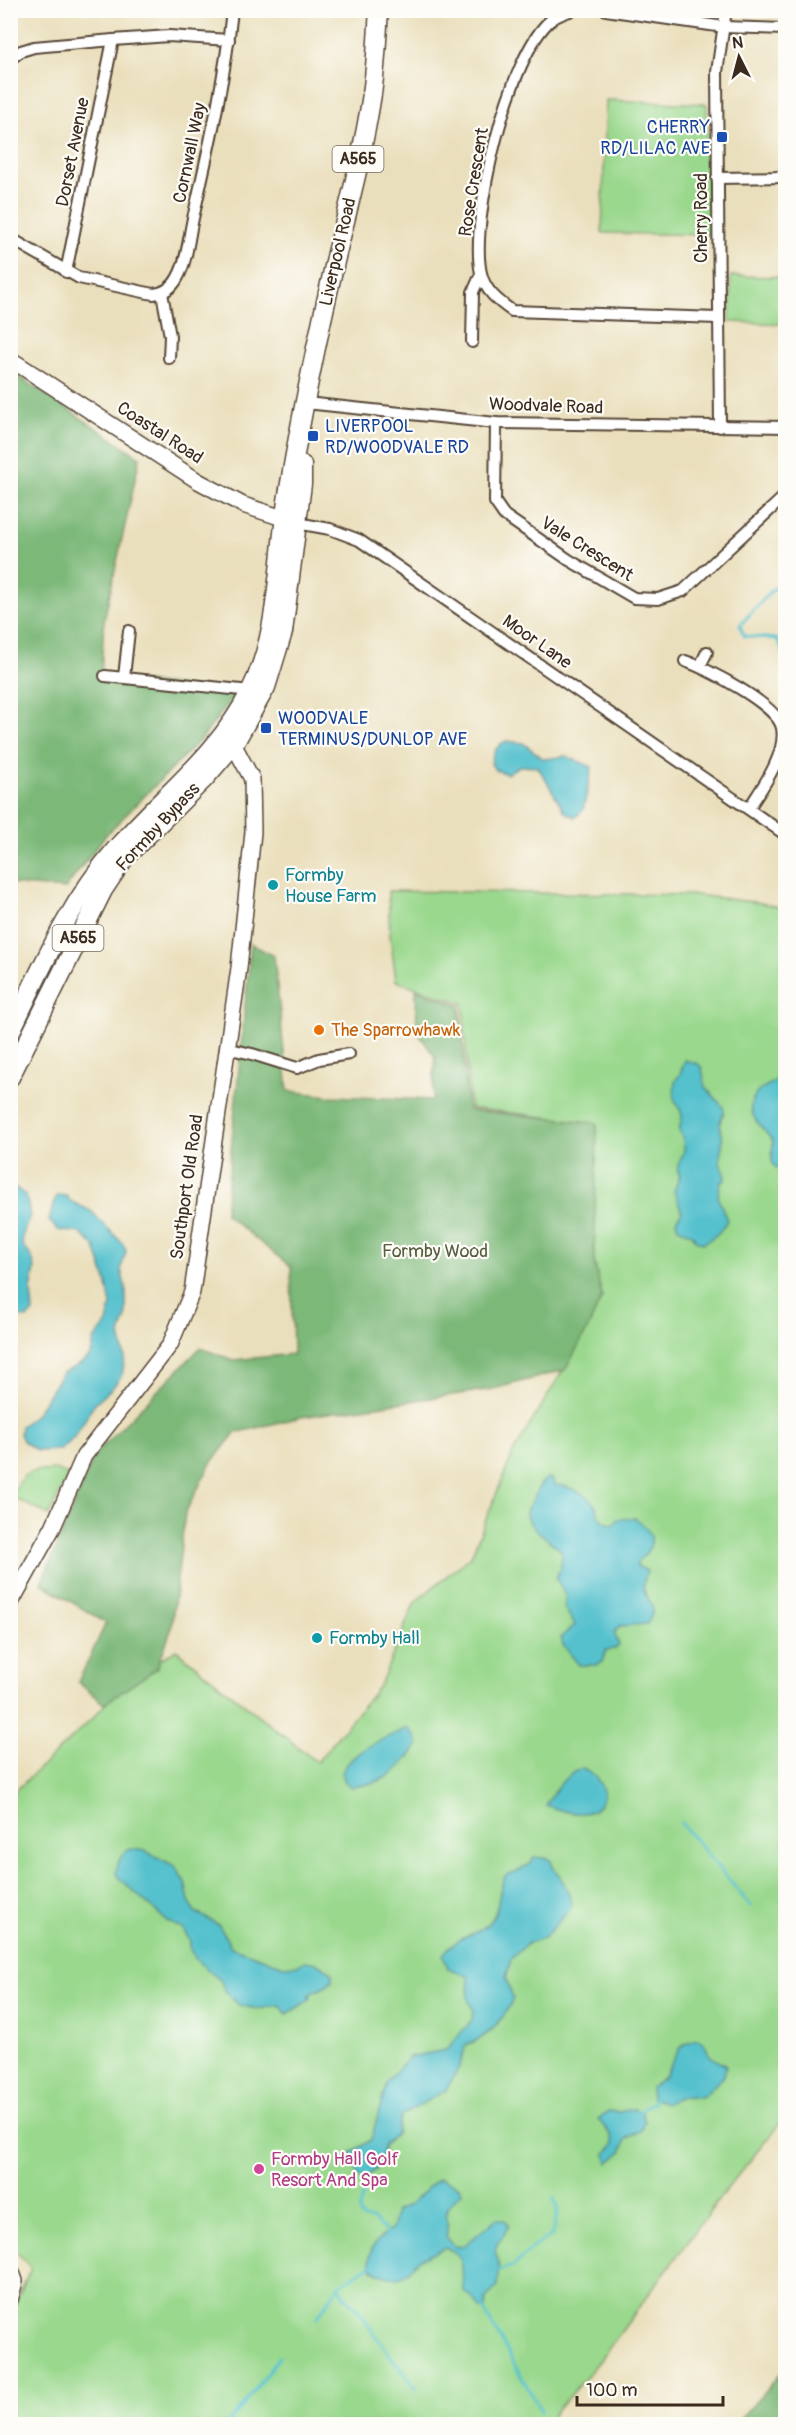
<svg xmlns="http://www.w3.org/2000/svg" width="796" height="2435" font-family="Pangolin,sans-serif">
<style>
.green{fill:#9ad88d;stroke:#6a8156;stroke-width:1.5}
.forest{fill:#7bb878;stroke:#5b714b;stroke-width:1.5}
.water{fill:#54c1cd;stroke:#487676;stroke-width:1.5}
.lines{fill:none;stroke-linecap:round;stroke-linejoin:round}
.stream{stroke:#54c1cd;stroke-width:3}
.street-casing{stroke:#554536;stroke-width:14}
.secondary-casing{stroke:#554536;stroke-width:18}
.highway-casing{stroke:#554536;stroke-width:21}
.street{stroke:#fff;stroke-width:10}
.secondary{stroke:#fff;stroke-width:15}
.highway{stroke:#fff;stroke-width:18}
.transit-dot{fill:#1a4fb4;stroke:#fdfcf7;stroke-width:2}
.culture-dot{fill:#0f9aa8;stroke:#fdfcf7;stroke-width:2}
.food-dot{fill:#e8710a;stroke:#fdfcf7;stroke-width:2}
.hotel-dot{fill:#d1479c;stroke:#fdfcf7;stroke-width:2}
.labels{text-anchor:middle;dominant-baseline:central;stroke-width:4.5;stroke-linejoin:round;paint-order:stroke}
.shield{fill:#fdfcf7;stroke:#75695f;stroke-width:1.5}
.shield-label{font-size:16px;font-weight:bold;fill:#3b2a1e}
.transit-label{font-size:18px;fill:#164399;stroke:#fdfcf7;text-anchor:start}
.street-label{font-size:18px;fill:#3b2a1e;stroke:#fdfcf7}
.culture-label{font-size:18px;fill:#0d838f;stroke:#fdfcf7;text-anchor:start}
.food-label{font-size:18px;fill:#c56008;stroke:#fdfcf7;text-anchor:start}
.park-label{font-size:18px;fill:#585e3f;stroke:#fdfcf7}
.hotel-label{font-size:18px;fill:#b23c85;stroke:#fdfcf7;text-anchor:start}
</style>
<rect width="100%" height="100%" fill="#fdfcf7"/>
<filter id="ink" filterUnits="userSpaceOnUse"><feTurbulence type="fractalNoise" baseFrequency=".0167" numOctaves="2"/><feDisplacementMap in="SourceGraphic" scale="12" xChannelSelector="R" yChannelSelector="G"/><feConvolveMatrix kernelMatrix="1 2 1 2 8 2 1 2 1" color-interpolation-filters="sRGB"/></filter>
<filter id="wash" filterUnits="userSpaceOnUse"><feTurbulence type="fractalNoise" baseFrequency=".008" numOctaves="4" result="noise"/><feDisplacementMap in="SourceGraphic" scale="24" xChannelSelector="R" yChannelSelector="G"/><feGaussianBlur stdDeviation="1.35" result="paint"/><feColorMatrix in="noise" values="0 0 0 0 0 0 0 0 0 0 0 0 0 0 0 0 0 1.4 0 .05"/><feComposite in="paint" operator="in"/></filter>
<g filter="url(#wash)">
<rect width="100%" height="100%" fill="#eadfbc"/>
<g class="green">
<path d="M606,100L707,104L708,235L602,233Z"/>
<path d="M731,276L785,277V324L730,322Z"/>
<path d="M388,891L696,895L761,903L783,908L785,904V2117L722,2195L601,2359L545,2424H11V2314L31,2268L11,2246V1795L90,1721L128,1679L176,1650L317,1762L380,1685L415,1602L471,1556L513,1453L586,1332L602,1297L594,1261L596,1123L470,1108L463,1003L396,981L390,935Z"/>
<path d="M56,1470L68,1475L49,1515L11,1497C25,1469 25,1472 56,1470Z"/>
</g>
<g class="forest">
<path d="M10,371L140,457L104,620L101,677L237,692L203,737L104,837L65,889L11,884Z"/>
<path d="M251,944L274,956L288,1091L328,1096L433,1100L435,1057L417,1031L416,989L460,1005L468,1110L597,1123L594,1261L602,1297L586,1332L565,1370L493,1389L301,1417L235,1433L211,1463L185,1513L171,1630L157,1668L104,1704L78,1682L106,1623L41,1583L96,1453L200,1348L234,1360L293,1354L291,1267L225,1214Z"/>
<path d="M785,2369V2424H736Z"/>
</g>
<g class="water">
<path d="M506,741L523,743L544,759L566,756L592,767L583,810L575,817L565,812L538,767L519,766L507,774L496,770L491,764C492,753 496,746 506,741Z"/>
<path d="M785,1057L786,1172H785L775,1167L772,1161L773,1141C762,1127 739,1110 759,1091C764,1086 771,1085 776,1080L778,1070Z"/>
<path d="M685,1060L698,1064L702,1068L705,1086L723,1107L724,1113C715,1124 725,1134 722,1146C721,1152 719,1154 720,1161C721,1168 725,1172 725,1180L720,1183L718,1197L727,1220C722,1232 714,1238 703,1243L697,1241L692,1234L678,1228L676,1220L682,1212L674,1191L680,1176C670,1160 694,1158 679,1131L682,1117L681,1112L674,1099L675,1082L680,1074Z"/>
<path d="M11,1184L26,1196L30,1215L22,1237L23,1246L32,1257L35,1269L31,1290L33,1312L27,1318L15,1316L11,1311Z"/>
<path d="M58,1195L66,1196L70,1201L91,1211L123,1244L126,1251L121,1269L126,1290V1317L120,1334L125,1358L122,1375L113,1387L95,1403L75,1436L60,1450L37,1451L23,1441L20,1434L21,1426L36,1414L62,1373L79,1365L91,1355L94,1340L107,1323L111,1305L106,1280L95,1247L80,1233L58,1230L49,1221L54,1201Z"/>
<path d="M547,1478L552,1479L555,1485C566,1485 585,1493 593,1502C603,1515 590,1515 613,1525L618,1519L635,1518C656,1534 657,1545 637,1562V1566L647,1571C646,1577 643,1582 643,1586C645,1603 661,1602 647,1624L620,1626L614,1633L619,1645L615,1649L606,1650L602,1662L596,1665H579L563,1645L561,1637L575,1625L564,1607L566,1597L556,1578L561,1566L562,1552C554,1543 525,1525 526,1513C527,1505 533,1503 535,1496C539,1487 539,1485 547,1478Z"/>
<path d="M408,1728L415,1736L418,1745C398,1773 386,1783 351,1787L345,1782L342,1772C355,1748 384,1739 408,1728Z"/>
<path d="M583,1768C599,1777 615,1798 591,1811C578,1817 558,1810 546,1805C557,1787 564,1776 583,1768Z"/>
<path d="M131,1849L145,1851L175,1866L185,1882L189,1902L195,1912L219,1925L231,1947L284,1966L297,1965L305,1961L317,1963L330,1971L332,1974V1981C326,1990 317,1988 309,1995L311,1998L308,2001L287,2014L280,2005L257,2009L239,2005L227,1994L220,1980L196,1960L190,1947V1941L183,1929L167,1921L120,1879L116,1873C118,1862 120,1853 131,1849Z"/>
<path d="M533,1857L550,1859C557,1878 570,1884 571,1908L545,1937L528,1943L511,1959L506,1978L513,1998C504,2020 488,2038 466,2045L458,2069L446,2090L401,2116L396,2134L385,2145L377,2169L367,2176L359,2177L351,2160L352,2152L371,2140L387,2082L399,2068L409,2057L446,2050L472,2020L473,2010L468,1999L469,1977L448,1968L443,1955C454,1937 474,1937 489,1923C501,1911 497,1889 506,1875L518,1871L532,1863Z"/>
<path d="M697,2039L704,2043L710,2056L726,2066L724,2076L702,2097L685,2096L666,2103L652,2098L651,2088C655,2082 662,2080 665,2075C676,2058 674,2045 697,2039Z"/>
<path d="M634,2109L642,2112L645,2122L642,2130L626,2139L621,2153L608,2163L606,2153L614,2144L611,2135L598,2119L608,2111L619,2112Z"/>
<path d="M440,2178L459,2187L462,2193C436,2212 452,2212 446,2237L456,2247L465,2245L497,2218L506,2221L509,2225L502,2238L498,2241L495,2251L499,2263L497,2287L486,2298L485,2308L481,2310L474,2299L464,2291C459,2270 470,2258 445,2247C437,2252 427,2254 419,2260C414,2263 413,2268 409,2271C398,2283 379,2276 370,2266C366,2249 380,2237 393,2228L396,2211L410,2205C411,2203 437,2179 440,2178Z"/>
</g>
<g class="lines">
<g class="stream">
<path d="M786,580L771,591L740,625L744,636L777,639L786,659"/>
<path d="M681,1823L751,1906"/>
<path d="M638,2112L652,2103L654,2098"/>
<path d="M362,2174C370,2195 356,2198 360,2215L364,2219L374,2220L389,2235"/>
<path d="M499,2270L514,2266L533,2247L552,2235L558,2212L554,2198"/>
<path d="M339,2285L344,2296L358,2310L388,2353L417,2389"/>
<path d="M482,2307L541,2411"/>
<path d="M317,2318L339,2285L371,2265"/>
<path d="M227,2424L243,2406L279,2357"/>
</g>
</g>
</g>
<g filter="url(#ink)">
<g class="lines">
<defs>
<g id="street">
<path d="M572,10C565,13 557,15 551,20C509,54 469,221 481,273C485,291 498,301 512,311L718,318"/>
<path d="M606,10L724,27L786,29"/>
<path d="M10,59L21,51L34,47L113,40L169,36L229,40"/>
<path d="M717,178L786,177"/>
<path d="M10,238L79,278L153,294C165,293 173,287 178,277C188,259 189,233 194,214C209,147 225,79 232,10"/>
<path d="M66,272L113,40"/>
<path d="M162,293L170,336L169,358"/>
<path d="M472,342L473,292L481,274"/>
<path d="M306,403L496,423L786,427"/>
<path d="M496,423L495,502L504,515L569,560L634,598L658,599L683,591L786,495"/>
<path d="M720,427L717,72L726,10"/>
<path d="M297,523L330,529L359,540L786,835"/>
<path d="M685,661C706,668 778,705 782,728C787,754 762,788 749,808"/>
<path d="M700,666L707,652"/>
<path d="M105,676L251,691"/>
<path d="M124,677L129,631"/>
<path d="M226,1048L252,1054L297,1068L319,1059L349,1054"/>
</g>
<g id="secondary">
<path d="M10,359L198,481L243,505L295,522"/>
<path d="M10,1604L53,1527L84,1456L170,1345L192,1292L239,968L253,832L252,779L229,736"/>
<path d="M10,2267L15,2281L10,2300"/>
</g>
<g id="highway">
<path d="M10,1033C41,969 69,903 116,849C161,796 218,756 250,692C281,632 277,555 289,489C302,410 319,331 337,253C350,201 364,147 372,94C376,67 377,38 379,10"/>
<path d="M10,1077L103,890L125,857L205,778L234,744L266,687L283,632L302,484V465"/>
</g>
</defs>
<use href="#street" class="street-casing"/>
<use href="#secondary" class="secondary-casing"/>
<use href="#highway" class="highway-casing"/>
<use href="#street" class="street"/>
<use href="#secondary" class="secondary"/>
<use href="#highway" class="highway"/>
</g>
</g>
<g class="transit-dot">
<rect x="716" y="131" width="12" height="12" rx="3"/>
<rect x="307" y="430" width="12" height="12" rx="3"/>
<rect x="260" y="722" width="12" height="12" rx="3"/>
</g>
<g class="culture-dot">
<circle cx="273" cy="885" r="6"/>
<circle cx="317" cy="1638" r="6"/>
</g>
<circle class="food-dot" cx="319" cy="1030" r="6"/>
<circle class="hotel-dot" cx="259" cy="2169" r="6"/>
<g class="labels">
<g class="shield">
<rect x="332.5" y="146" width="51" height="26" rx="4.5"/>
<rect x="52.5" y="925" width="51" height="26" rx="4.5"/>
</g>
<g class="shield-label">
<text x="358" y="159">A565</text>
<text x="78" y="938">A565</text>
</g>
<g class="transit-label">
<text x="710" y="127" text-anchor="end">CHERRY<tspan x="710" dy="21">RD/LILAC AVE</tspan></text>
<text x="325" y="426">LIVERPOOL<tspan x="325" dy="21">RD/WOODVALE RD</tspan></text>
<text x="278" y="718">WOODVALE<tspan x="278" dy="21">TERMINUS/DUNLOP AVE</tspan></text>
</g>
<g class="street-label">
<text transform="translate(73 152) rotate(-79)">Dorset Avenue</text>
<text transform="translate(190 153) rotate(-78)">Cornwall Way</text>
<text transform="translate(474 182) rotate(-81)">Rose Crescent</text>
<text transform="translate(701 218) rotate(-90)">Cherry Road</text>
<text transform="translate(338 252) rotate(-77)">Liverpool Road</text>
<text transform="translate(546 406) rotate(2)">Woodvale Road</text>
<text transform="translate(160 433) rotate(33)">Coastal Road</text>
<text transform="translate(587 549) rotate(32)">Vale Crescent</text>
<text transform="translate(537 642) rotate(35)">Moor Lane</text>
<text transform="translate(158 827) rotate(-47)">Formby Bypass</text>
<text transform="translate(187 1187) rotate(-82)">Southport Old Road</text>
</g>
<g class="culture-label">
<text x="285" y="875">Formby<tspan x="285" dy="21">House Farm</tspan></text>
<text x="329" y="1638">Formby Hall</text>
</g>
<g class="food-label">
<text x="331" y="1030">The Sparrowhawk</text>
</g>
<g class="park-label">
<text x="435" y="1251">Formby Wood</text>
</g>
<g class="hotel-label">
<text x="271" y="2159">Formby Hall Golf<tspan x="271" dy="21">Resort And Spa</tspan></text>
</g>
</g>
<rect width="796" height="2435" fill="none" stroke="#fdfcf7" stroke-width="36"/>
<g transform="translate(739 57) rotate(354)" stroke="#fdfcf7" stroke-width="4.5" paint-order="stroke">
<path d="M0-4.5L10 22L0 15L-10 22Z" fill="#3b2a1e"/>
<text y="-9" font-size="16" font-weight="bold" text-anchor="middle" fill="#3b2a1e">N</text>
</g>
<path d="M577 2396v9h146v-9" fill="none" stroke="#3b2a1e" stroke-width="3"/>
<text x="586" y="2396" font-size="18" fill="#3b2a1e" stroke="#fdfcf7" stroke-width="4.5" paint-order="stroke">100 m</text>
</svg>
